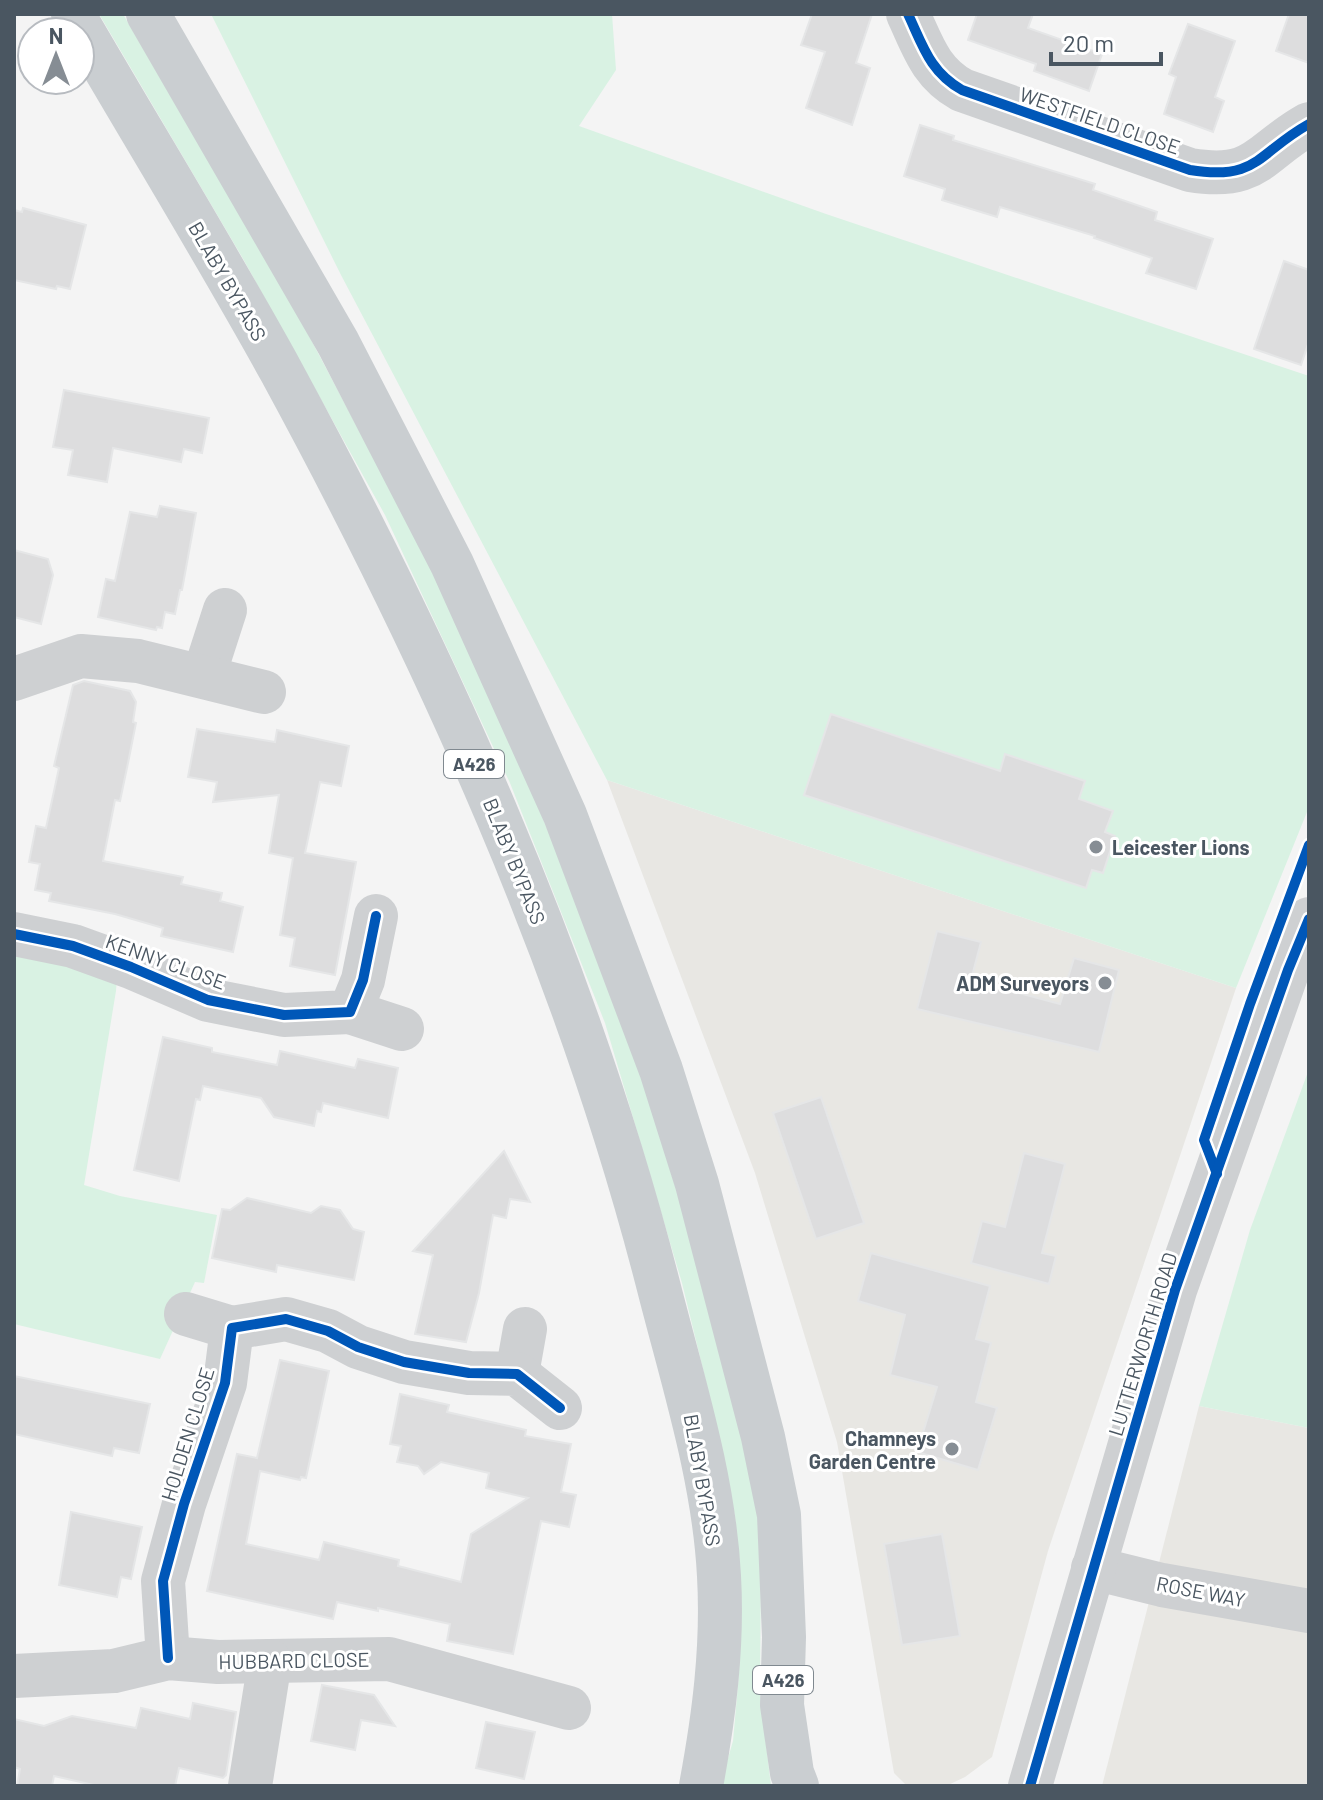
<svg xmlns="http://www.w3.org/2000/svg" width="1323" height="1800" font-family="Barlow,sans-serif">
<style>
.commercial{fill:#e8e7e3}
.green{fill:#d9f2e3}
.building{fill:#ddddde;stroke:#e5e6e7;stroke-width:2}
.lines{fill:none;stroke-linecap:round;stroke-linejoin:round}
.minor{stroke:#ced0d2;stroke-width:44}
.major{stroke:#caced1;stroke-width:44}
.cycleway-casing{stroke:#fff;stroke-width:15}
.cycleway{stroke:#0057b8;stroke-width:10}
.poi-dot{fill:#868d94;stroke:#fff;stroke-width:3}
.labels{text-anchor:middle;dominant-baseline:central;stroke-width:6;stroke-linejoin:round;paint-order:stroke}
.shield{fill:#fff;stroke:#808990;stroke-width:2}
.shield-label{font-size:18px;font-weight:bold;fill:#4a5661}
.street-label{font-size:20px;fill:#4a5661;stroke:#fff}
.poi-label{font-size:20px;font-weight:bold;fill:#4a5661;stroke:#fff;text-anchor:end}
</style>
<rect width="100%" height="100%" fill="#f4f4f4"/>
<g class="commercial">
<path d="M607,780L1236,988L1048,1551L992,1757L965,1777L946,1786H907L894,1773L837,1442L755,1173Z"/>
<path d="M1199,1406L1309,1428V1786H1102Z"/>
</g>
<g class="green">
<path d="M99,14H123L299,317L436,576L513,746L560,860L632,1046L680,1202L737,1402L758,1515L761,1561L760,1693L771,1786H720L733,1741L739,1674L741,1594L735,1516L718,1431L682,1283L605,1023L510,783L385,515L242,257Z"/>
<path d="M211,14H612L616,70L579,126L826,214L1309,376V807L1236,988L607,780L341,275Z"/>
<path d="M14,934L118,962L116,991L84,1185L120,1196L217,1215L204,1283L195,1282L160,1359L14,1324Z"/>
<path d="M1309,1069V1428L1199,1406L1250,1230Z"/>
</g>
<g class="building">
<path d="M812,14H872L856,63L870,68L852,125L806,108L825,52L801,45Z"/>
<path d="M977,14H1033L1028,28L1102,54L1089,91L1034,71L1036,64L968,40Z"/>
<path d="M1289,14H1309V63L1276,51Z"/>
<path d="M1188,24L1235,41L1215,97L1224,101L1213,132L1164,114L1176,77L1169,74Z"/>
<path d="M920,125L954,136L953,140L1095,184L1093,190L1157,212L1155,220L1213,239L1196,289L1146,273L1152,258L1094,238L1095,236L1000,207L997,217L942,200L945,189L904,176Z"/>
<path d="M23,208L86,225L70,289L57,286L56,289L14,280V210L22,212Z"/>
<path d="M1284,261L1309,270V341L1301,365L1254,349Z"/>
<path d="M64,390L209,418L202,453L184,449L181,462L113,448L107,482L68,475L73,450L53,447Z"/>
<path d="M160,506L196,513L182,590H180L175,614L165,612L162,628L157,627L156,630L98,617L106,579L115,581L130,512L157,517Z"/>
<path d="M14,550L48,559L53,575L41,624L14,617Z"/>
<path d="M84,681L130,691L136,702L133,722L136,723L128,763L120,801L115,800L103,861L183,877L181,884L222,893L220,901L243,907L233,952L161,936L163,928L115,914L49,901L51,893L35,890L40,864L29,862L36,826L46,828L59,768L54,766L73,685Z"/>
<path d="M831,714L1000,771L1005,754L1085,781L1079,799L1113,811L1105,832L1115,836L1103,873L1092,870L1086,888L804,795Z"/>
<path d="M197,729L275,742L277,730L349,746L341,786L320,782L305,853L356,862L335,975L290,966L295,938L280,935L293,858L269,853L279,795L213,802L217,782L188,777Z"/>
<path d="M937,931L981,942L971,980L1060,1004L1074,958L1119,970L1099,1052L917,1009Z"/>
<path d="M163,1037L212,1048V1052L277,1065L280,1051L355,1068L358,1059L398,1068L388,1118L323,1103L321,1112L317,1111L314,1126L274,1117L261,1098L203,1086L200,1100L196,1099L179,1181L134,1170Z"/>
<path d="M821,1097L864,1223L816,1239L773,1113Z"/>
<path d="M504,1151L530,1202L510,1199L506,1218L493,1215L479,1293L466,1342L415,1334L433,1255L413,1251Z"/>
<path d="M1024,1153L1065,1164L1042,1253L1056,1256L1049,1284L971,1263L982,1221L1005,1227Z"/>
<path d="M247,1198L311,1213L321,1206L340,1210L353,1229L364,1232L354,1280L277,1265L276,1272L212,1258L222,1209L230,1210Z"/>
<path d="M871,1253L990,1286L976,1339L991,1343L976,1402L997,1408L978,1470L917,1452L937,1387L890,1375L905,1315L858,1301Z"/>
<path d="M280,1360L329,1371L306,1478L301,1477L300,1480L260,1471L246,1544L319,1560L324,1542L399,1560L398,1566L461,1582L471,1534L528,1498L486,1488L489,1473L441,1462L424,1474L418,1466L397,1462L401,1446L390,1444L400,1394L449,1405L447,1412L526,1430L525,1436L571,1444L561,1492L576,1495L569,1527L541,1521L513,1654L447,1641L450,1624L378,1608V1611L337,1602L333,1619L207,1591L237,1454L257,1458Z"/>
<path d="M14,1376L150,1404L139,1453L114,1448L112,1456L14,1434Z"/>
<path d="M71,1512L142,1527L131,1579L121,1577L117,1597L59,1585Z"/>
<path d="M942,1534L960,1636L902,1645L884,1544Z"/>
<path d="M322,1685L374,1695L395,1726L361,1720L355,1750L311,1741Z"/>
<path d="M193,1703L236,1712L226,1775L223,1778L179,1768L175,1786H98L54,1776L52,1786H17L20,1769L14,1767V1719L44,1726L72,1716L136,1728L141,1708L190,1719Z"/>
<path d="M486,1722L535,1732L524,1779L476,1768Z"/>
</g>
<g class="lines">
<g class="minor">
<path d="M908,14C923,46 930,72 962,90L1190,170C1258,181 1257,153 1309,124"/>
<path d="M204,675L225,610"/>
<path d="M14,679L81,656L138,661L264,692"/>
<path d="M14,934L73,946L131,967L208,1000L284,1015L350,1012L363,980L376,916"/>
<path d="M350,1012L402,1029"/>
<path d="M186,1314L232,1328"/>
<path d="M517,1374L525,1329"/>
<path d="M1093,1568L1162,1585L1309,1611"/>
<path d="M168,1658L163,1581L184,1504L225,1383L232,1328L286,1319L328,1331L358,1347L404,1362L469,1373L517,1374L560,1408"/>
<path d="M14,1676L114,1671L168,1658L218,1662L389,1659L569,1708"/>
<path d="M250,1786L270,1661"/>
<path d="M1030,1786L1175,1290L1288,970L1309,919"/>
</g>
<g class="major">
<path d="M73,14C142,133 215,251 281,371C438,660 576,965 658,1284C682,1379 714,1477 719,1576C723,1647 714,1716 701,1786"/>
<path d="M148,14L338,343L452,564L565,815L661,1070L697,1184L763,1437L779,1515L784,1637L782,1705L792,1773L797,1786"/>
</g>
<defs>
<g id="cycleway">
<path d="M908,14C923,46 930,72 962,90L1190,170C1258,181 1257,153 1309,124"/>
<path d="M14,934L73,946L131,967L208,1000L284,1015L350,1012L363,980L376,916"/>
<path d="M1217,1174L1204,1140L1250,1004L1309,845"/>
<path d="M168,1658L163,1581L184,1504L225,1383L232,1328L286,1319L328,1331L358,1347L404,1362L469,1373L517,1374L560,1408"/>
<path d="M1030,1786L1175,1290L1288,970L1309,919"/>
</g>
</defs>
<use href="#cycleway" class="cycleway-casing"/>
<use href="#cycleway" class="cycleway"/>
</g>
<g class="poi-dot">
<circle cx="1096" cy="847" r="8"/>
<circle cx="1105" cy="983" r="8"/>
<circle cx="952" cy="1449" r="8"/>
</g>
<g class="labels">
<g class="shield">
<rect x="444" y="750" width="60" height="28" rx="6"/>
<rect x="753" y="1666" width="60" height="28" rx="6"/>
</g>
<g class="shield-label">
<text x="474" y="764">A426</text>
<text x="783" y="1680">A426</text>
</g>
<g class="street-label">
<text transform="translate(1100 120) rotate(19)">WESTFIELD CLOSE</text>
<text transform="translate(228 281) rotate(60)">BLABY BYPASS</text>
<text transform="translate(515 861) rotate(68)">BLABY BYPASS</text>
<text transform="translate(166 961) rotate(20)">KENNY CLOSE</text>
<text transform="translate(1142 1344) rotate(-73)">LUTTERWORTH ROAD</text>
<text transform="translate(187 1434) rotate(-73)">HOLDEN CLOSE</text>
<text transform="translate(703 1480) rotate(80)">BLABY BYPASS</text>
<text transform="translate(1201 1591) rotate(11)">ROSE WAY</text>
<text transform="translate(294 1660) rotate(-1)">HUBBARD CLOSE</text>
</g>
<g class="poi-label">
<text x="1112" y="847" text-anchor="start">Leicester Lions</text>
<text x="1089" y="983">ADM Surveyors</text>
<text x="936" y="1438">Chamneys<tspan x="936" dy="23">Garden Centre</tspan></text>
</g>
</g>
<rect width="1323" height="1800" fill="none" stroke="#4a5661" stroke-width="32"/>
<g transform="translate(56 56)"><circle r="38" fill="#ffffff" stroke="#b7bbc0" stroke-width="2"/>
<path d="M0-6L14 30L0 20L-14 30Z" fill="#868d94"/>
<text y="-12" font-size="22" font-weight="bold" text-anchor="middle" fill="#4a5661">N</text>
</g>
<path d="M1051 52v12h110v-12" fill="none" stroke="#4a5661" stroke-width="4"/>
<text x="1063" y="52" font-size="24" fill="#4a5661" stroke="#ffffff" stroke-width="6" paint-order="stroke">20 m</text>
</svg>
